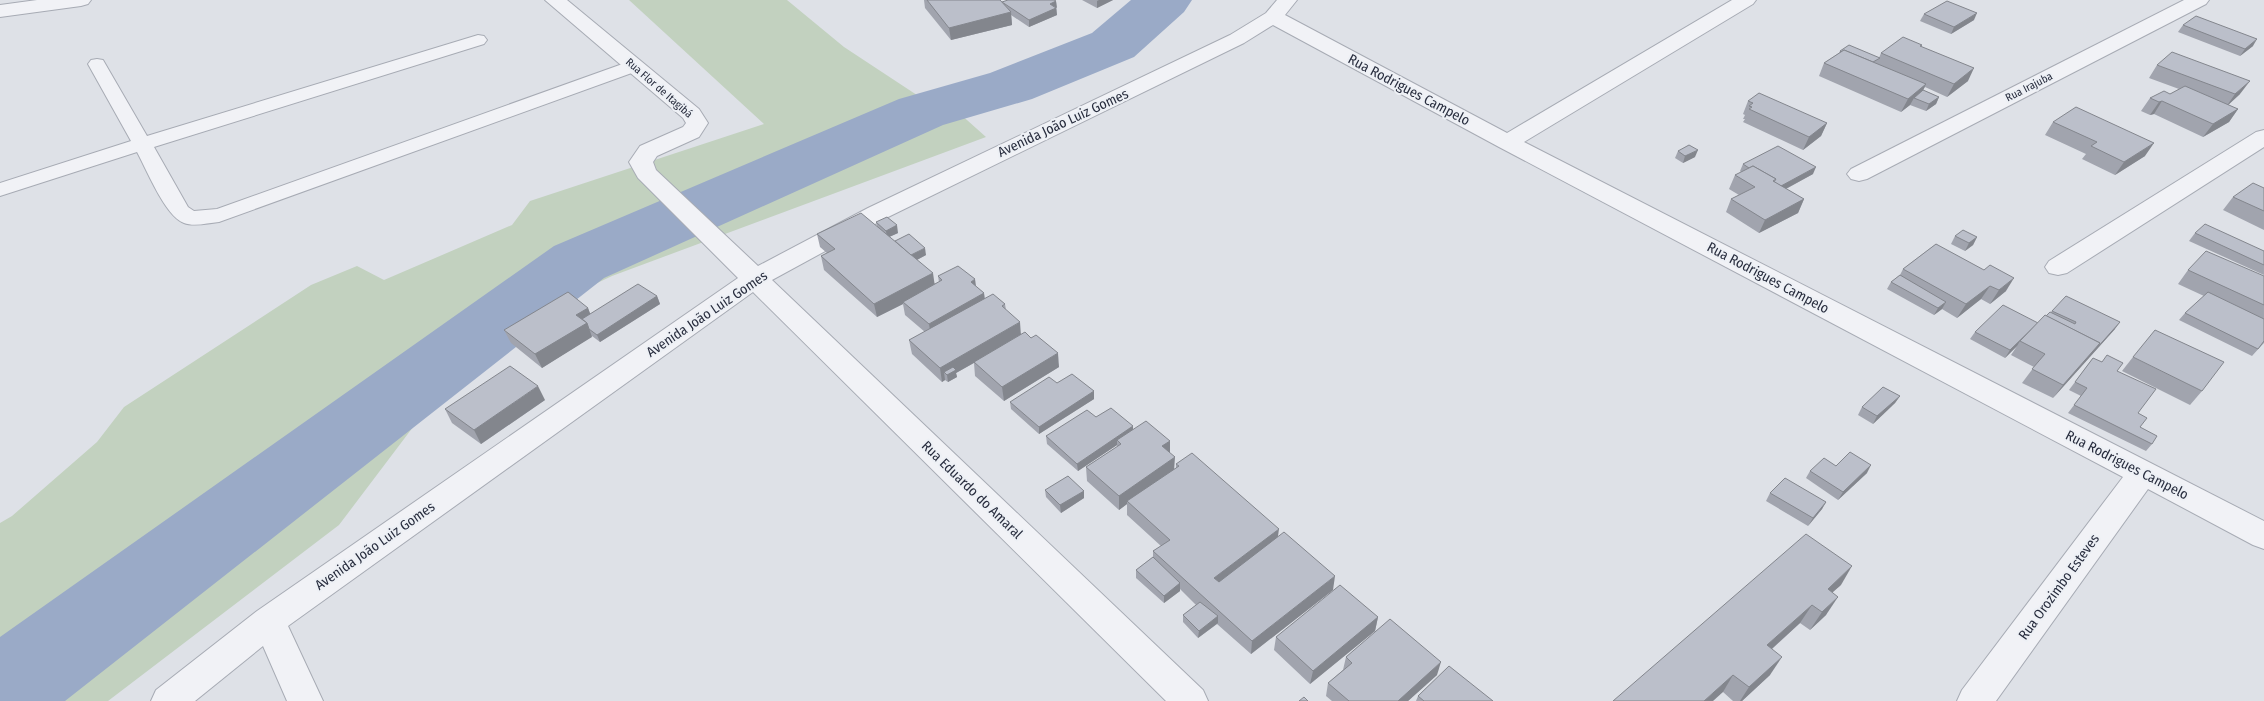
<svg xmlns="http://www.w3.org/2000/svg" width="2264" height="701" font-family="'Fira Sans Condensed',sans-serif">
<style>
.green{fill:#c2d1bf}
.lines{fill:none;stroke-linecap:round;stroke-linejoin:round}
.river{fill:#9aaac7;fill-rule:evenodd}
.service-casing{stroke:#a7abb4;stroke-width:2}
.minor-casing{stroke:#a7abb4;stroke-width:2}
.tertiary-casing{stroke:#a7abb4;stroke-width:2}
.service{fill:#f1f2f6;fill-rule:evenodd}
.minor{fill:#f1f2f6;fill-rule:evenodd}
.tertiary{fill:#f1f2f6;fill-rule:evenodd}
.wall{fill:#a1a4ae}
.shaded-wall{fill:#83868d}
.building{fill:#bbbfca;stroke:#83868d}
.labels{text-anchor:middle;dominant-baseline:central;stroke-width:4;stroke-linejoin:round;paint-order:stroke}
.far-street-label{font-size:11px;fill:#282d3e;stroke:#edf0f5}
.street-label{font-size:14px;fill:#282d3e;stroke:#edf0f5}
</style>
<rect width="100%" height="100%" fill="#dee1e7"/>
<path class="green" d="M629,0H787L844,47L929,103L958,112L986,137L612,276L523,318L463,361L339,525L108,701H0V523L12,516L97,442L124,407L311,285L357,266L384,280L512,225L530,201L764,124Z"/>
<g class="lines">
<path class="river" d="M1131,0H1192L1184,12L1134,57L1032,99L943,125L604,278L65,701H0V637L554,246L899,99L990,73L1092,33Z"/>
<defs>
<path id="service" d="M478,35L484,36L487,40L484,44L154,147L188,207L194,211L217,209L628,62L634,61L640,62L643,66L640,70L219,222C208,223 194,227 184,223C165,216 147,170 137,152L0,196V183L131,141L88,64L91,60L97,59L103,60L147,136Z"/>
<g id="minor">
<path d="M545,0H567L699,109L708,123L699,137L657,156L653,162L656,170L758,266L868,208L1230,35L1266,13L1277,0H1297L1285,15L1507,133L1732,0H1756L1753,4L1524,142L2264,521V549L2253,545L2148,489L1996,701H1957L1962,690L2123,477L1499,147L1273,25L1244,43L886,218L772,280L1203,690L1208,701H1166L753,292L288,626L323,701H287L263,646L195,701H151L156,690L257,611L738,278L638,178L629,162L640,146L683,127L686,123L683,118Z"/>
<path d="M2184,0H2209L2206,4L1867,179L1859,181L1851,179L1847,174L1851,169Z"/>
<path d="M2264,130V147L2067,273L2058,275L2049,273L2045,267L2049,261L2256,132Z"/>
</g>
<path id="tertiary" d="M37,0H91L88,4L81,6L0,17V5Z"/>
</defs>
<use href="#service" class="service-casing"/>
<use href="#minor" class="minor-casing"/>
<use href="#tertiary" class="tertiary-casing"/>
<use href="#service" class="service"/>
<use href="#minor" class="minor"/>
<use href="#tertiary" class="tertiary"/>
</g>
<g class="wall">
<path d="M924,0H1000L1002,2L1056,1L1057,15L1029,27L1011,15L1012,25L951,40L925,8Z"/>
<path d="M1082,0H1113L1097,8Z"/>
<path d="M1924,14L1974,20L1951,34L1920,21Z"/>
<path d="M2183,25L2253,46L2240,56L2178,32Z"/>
<path d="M1922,45L1921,47L1968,81L1947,97L1925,87L1923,90L1939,97L1936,104L1926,111L1910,105L1901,112L1819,76L1824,63L1839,53L1840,51L1879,58L1881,53Z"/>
<path d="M2157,65L2240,94L2228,105L2238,109L2229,122L2203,137L2154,114L2150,115L2141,111L2150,98L2170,94L2179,89L2149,78Z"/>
<path d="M1748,101L1827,123L1821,136L1803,150L1743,122L1745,119H1743L1745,115L1743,114Z"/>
<path d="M2053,122L2145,156L2115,175L2082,159L2086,154L2045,135Z"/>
<path d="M1678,151L1695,157L1683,163L1675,158Z"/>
<path d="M1743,164L1813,174L1786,189L1804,199L1798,213L1759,233L1726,212L1731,199L1739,195L1729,189L1735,175L1741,172L1740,171Z"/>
<path d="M2264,188V230L2223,210L2233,197Z"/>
<path d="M876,222L898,233L889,237L895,241L926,255L917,260L935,284L939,282L938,276L976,287L984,293L985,299L1005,304L1006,310L1021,334L1059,367L1004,401L975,376L974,363L956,373L957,377L948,382L945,380L942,382L912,354L909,340L925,332L905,315L903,304L877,317L824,270L821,256L827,253L820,247L817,234L877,226Z"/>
<path d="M2195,233L2264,251V275L2189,241Z"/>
<path d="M1955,236L1977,237L1973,245L1965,251L1951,244Z"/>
<path d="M1936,244L2006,291L1990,304L1981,299L1957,318L1942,309L1934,315L1887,289L1891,282L1900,275L1903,269Z"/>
<path d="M2188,270L2264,276V343L2261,346L2252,356L2179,320L2185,313L2204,296L2178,284Z"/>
<path d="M657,296L660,304L600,342L592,336L542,368L511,343L504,330L588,308L590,314Z"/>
<path d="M2052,311L2115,329L2053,398L2022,383L2034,367L2011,355L2017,346L2005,358L1970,339L1975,332L2038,323Z"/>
<path d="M2133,357L2202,391L2190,405L2122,371Z"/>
<path d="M2093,358L2117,371L2138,413L2140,427L2152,444L2146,451L2068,413L2081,396L2069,390Z"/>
<path d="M1094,391V399L1039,434L1011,409L1010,402Z"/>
<path d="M1900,396L1895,403L1873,424L1858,415L1862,407Z"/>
<path d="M545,400L481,444L452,423L445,409Z"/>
<path d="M1096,417L1133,426V429L1170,441V453L1174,469L1176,468V464L1278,537L1333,590L1251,654L1217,624L1198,638L1183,622V615L1196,605L1180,589V591L1164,603L1136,578V570L1153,557V551L1161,546L1127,515V504L1119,510L1087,481L1086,467L1117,447V445L1078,471L1047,444L1046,436Z"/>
<path d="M1836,466L1867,473L1838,500L1806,478L1810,471Z"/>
<path d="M1045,490L1084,491V498L1061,513L1046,497Z"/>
<path d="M1770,493L1826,502L1822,509L1808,526L1766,501Z"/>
<path d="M1841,585L1832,592L1826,615L1810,630L1800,623L1772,649L1770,675L1742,701H1733L1723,692L1613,701Z"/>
<path d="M1378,617L1375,631L1310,684L1274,650L1276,637Z"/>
<path d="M1346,657L1437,675L1408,701H1332L1326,696L1328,683L1343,670Z"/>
<path d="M1418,696L1493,701H1416Z"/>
</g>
<g class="shaded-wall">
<path d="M1099,0H1113L1097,8V1Z"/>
<path d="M1056,1L1057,8L1050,4Z"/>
<path d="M1056,8L1057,15L1029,27V20Z"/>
<path d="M1011,12L1012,25L951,40L949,28Z"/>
<path d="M1977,13L1974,20L1951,34L1954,27Z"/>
<path d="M2257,39L2253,46L2240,56L2245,49Z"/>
<path d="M1974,68L1968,81L1947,97L1954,84Z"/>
<path d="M2250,81L2240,94L2226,107L2235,94Z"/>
<path d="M1926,84L1920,97L1914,98L1910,105L1901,112L1908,99Z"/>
<path d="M1939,97L1936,104L1926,111L1929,104Z"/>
<path d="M2162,101L2154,114L2150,115L2159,102Z"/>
<path d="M2238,109L2229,122L2203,137L2213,124Z"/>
<path d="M1827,123L1821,136L1803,150L1809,137Z"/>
<path d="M2154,143L2145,156L2115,175L2124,162Z"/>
<path d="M1698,150L1695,157L1683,163L1685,156Z"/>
<path d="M1816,167L1813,174L1778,193L1781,186Z"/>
<path d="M1804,199L1798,213L1759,233L1765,220Z"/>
<path d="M897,225L898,233L887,238L886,231Z"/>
<path d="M1977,237L1973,245L1965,251L1969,243Z"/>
<path d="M925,248L926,255L909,264L908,257Z"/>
<path d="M933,273L935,287L903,302V304L877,317L874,304Z"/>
<path d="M2014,278L2006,291L1990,304L1999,290Z"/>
<path d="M975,279L977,293L971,282Z"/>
<path d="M1990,286L1981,299L1957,318L1966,304Z"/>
<path d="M984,293L985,306L931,337L929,324Z"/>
<path d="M657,296L660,304L600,342L597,335Z"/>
<path d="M1946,302L1942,309L1934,315L1938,308Z"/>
<path d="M588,308L593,321L588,325L592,337L542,368L535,354L576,315Z"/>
<path d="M1020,322L1021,336L956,373L957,377L948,382L947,375L944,372L945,380L942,382L940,368Z"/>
<path d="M2120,322L2115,329L2053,398L2063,385L2100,343Z"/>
<path d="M2038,323L2020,341L2017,346L2005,358L2010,350Z"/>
<path d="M1058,353L1059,367L1004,401L1002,387Z"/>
<path d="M538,386L545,400L481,444L474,430Z"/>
<path d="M1094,391V399L1039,434V427Z"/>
<path d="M1900,396L1895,403L1873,424L1877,416Z"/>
<path d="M1133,426V434L1117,440V445L1078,471L1077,464Z"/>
<path d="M1170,441V454L1162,446Z"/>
<path d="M1175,457L1174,471L1127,501V504L1119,510V496Z"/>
<path d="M1871,465L1867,473L1838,500L1843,492Z"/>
<path d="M1084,491V498L1061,513L1060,505Z"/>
<path d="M1826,502L1822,509L1808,526L1813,518Z"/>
<path d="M1279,529L1277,543L1213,591L1214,578Z"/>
<path d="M1852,566L1841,585L1816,607L1828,589Z"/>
<path d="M1335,576L1333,590L1251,654L1252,641Z"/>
<path d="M1180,583V591L1164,603V596Z"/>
<path d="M1838,597L1826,615L1810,630L1822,612Z"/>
<path d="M1812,605L1800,623L1756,663L1767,645Z"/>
<path d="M1218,616V623L1198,638L1199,631Z"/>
<path d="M1378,617L1375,631L1310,684L1313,671Z"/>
<path d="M1782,657L1770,675L1742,701H1740L1749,687Z"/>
<path d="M1441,662L1437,675L1408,701H1398Z"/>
<path d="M1733,675L1723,692L1713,701H1704Z"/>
</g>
<g class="building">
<path d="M927,0H1000L1011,12L949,28Z"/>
<path d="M1008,0H1054L1056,1L1050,4L1056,8L1029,20L1002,2Z"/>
<path d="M1947,1L1977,13L1954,27L1924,14Z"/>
<path d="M2196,16L2257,39L2245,49L2183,25Z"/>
<path d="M1903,37L1922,45L1920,46L1974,68L1954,84L1881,53Z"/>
<path d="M1849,45L1880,58L1873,62L1844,50L1841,52L1840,51Z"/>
<path d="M1844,50L1926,84L1908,99L1824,63Z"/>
<path d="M2172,52L2250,81L2235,94L2157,65Z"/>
<path d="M2185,86L2238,109L2213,124L2162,101L2159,102L2150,98L2164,91L2170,94Z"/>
<path d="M1923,90L1939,97L1929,104L1914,98Z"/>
<path d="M1759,93L1827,123L1809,137L1749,109L1752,107L1749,106L1753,103L1748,101Z"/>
<path d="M2076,107L2154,143L2124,162L2091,146L2097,142L2053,122Z"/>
<path d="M1689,145L1698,150L1685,156L1678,151Z"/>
<path d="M1778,146L1816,167L1781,186L1774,182L1776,179L1753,166L1749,168L1743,164Z"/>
<path d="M1753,166L1776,179L1773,181L1804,199L1765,220L1731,199L1755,187L1735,175Z"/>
<path d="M2253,183L2264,188V211L2233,197Z"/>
<path d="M861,213L933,273L874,304L821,256L835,249L817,234Z"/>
<path d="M887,217L897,225L886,231L876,222Z"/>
<path d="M2205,224L2264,251V265L2195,233Z"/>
<path d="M1963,230L1977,237L1969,243L1955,236Z"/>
<path d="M909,234L925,248L911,255L895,241Z"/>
<path d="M1936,244L1984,270L1990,265L2014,278L1999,290L1990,286L1966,304L1903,269Z"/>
<path d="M2206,251L2264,276V305L2188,270Z"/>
<path d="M958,266L975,279L971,282L984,293L929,324L903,302L942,280L938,276Z"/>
<path d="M1900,275L1946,302L1938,308L1891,282Z"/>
<path d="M638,284L657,296L597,335L589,329L587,323L582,319Z"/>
<path d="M568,292L588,308L576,315L587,323L535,354L504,330Z"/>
<path d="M2208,292L2264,319V341L2258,349L2185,313Z"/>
<path d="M993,294L1005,304L1002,306L1020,322L940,368L909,340Z"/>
<path d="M2066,296L2120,322L2096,349L2100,343L2046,316L2050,312L2075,324L2076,322L2052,311Z"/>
<path d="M2003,305L2038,323L2010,350L1975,332Z"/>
<path d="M2045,315L2100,343L2063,385L2032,369L2045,354L2020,341Z"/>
<path d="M2155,330L2224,362L2202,391L2133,357Z"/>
<path d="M1025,332L1031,338L1036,335L1058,353L1002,387L974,362Z"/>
<path d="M2107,355L2123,363L2117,371L2156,389L2138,413L2147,418L2140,427L2157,436L2152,444L2074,405L2087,388L2075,382L2093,358L2102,362Z"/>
<path d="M510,366L538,386L474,430L445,409Z"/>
<path d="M953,367L956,370L947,375L944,372Z"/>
<path d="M1072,374L1094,391L1039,427L1010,402L1049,377L1057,383Z"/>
<path d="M1883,387L1900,396L1877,416L1862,407Z"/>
<path d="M1111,408L1133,426L1077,464L1046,436L1087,410L1096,417Z"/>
<path d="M1146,421L1170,441L1162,446L1175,457L1119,496L1086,467L1121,444L1117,440Z"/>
<path d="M1850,452L1871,465L1843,492L1810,471L1824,458L1836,466Z"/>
<path d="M1192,453L1279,529L1214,578L1219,582L1284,532L1335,576L1252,641L1153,551L1170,540L1127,501L1179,466L1176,464Z"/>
<path d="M1068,476L1084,491L1060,505L1045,490Z"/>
<path d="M1785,478L1826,502L1813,518L1770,493Z"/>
<path d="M1806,534L1852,566L1828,589L1838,597L1822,612L1812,605L1767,645L1782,657L1749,687L1733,675L1704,701H1613Z"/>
<path d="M1153,557L1180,583L1164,596L1136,570Z"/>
<path d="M1340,585L1378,617L1313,671L1276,637Z"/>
<path d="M1200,602L1218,616L1199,631L1183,615Z"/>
<path d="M1390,619L1441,662L1398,701H1349L1328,683L1352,663L1346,657Z"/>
<path d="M1449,666L1493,701H1424L1418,696Z"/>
<path d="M1304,697L1308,701H1299Z"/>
</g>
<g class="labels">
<g class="far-street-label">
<text transform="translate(2029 87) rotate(-27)">Rua Irajuba</text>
<text transform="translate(659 88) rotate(41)">Rua Flor de Itagibá</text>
</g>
<g class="street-label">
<text transform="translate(1409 90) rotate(28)">Rua Rodrigues Campelo</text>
<text transform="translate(1063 123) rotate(-25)">Avenida João Luiz Gomes</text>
<text transform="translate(1768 278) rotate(28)">Rua Rodrigues Campelo</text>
<text transform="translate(707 314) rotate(-34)">Avenida João Luiz Gomes</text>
<text transform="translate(2127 465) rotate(27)">Rua Rodrigues Campelo</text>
<text transform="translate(972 490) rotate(44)">Rua Eduardo do Amaral</text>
<text transform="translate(375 546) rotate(-35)">Avenida João Luiz Gomes</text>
<text transform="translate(2059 587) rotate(-54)">Rua Orozimbo Esteves</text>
</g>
</g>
</svg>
